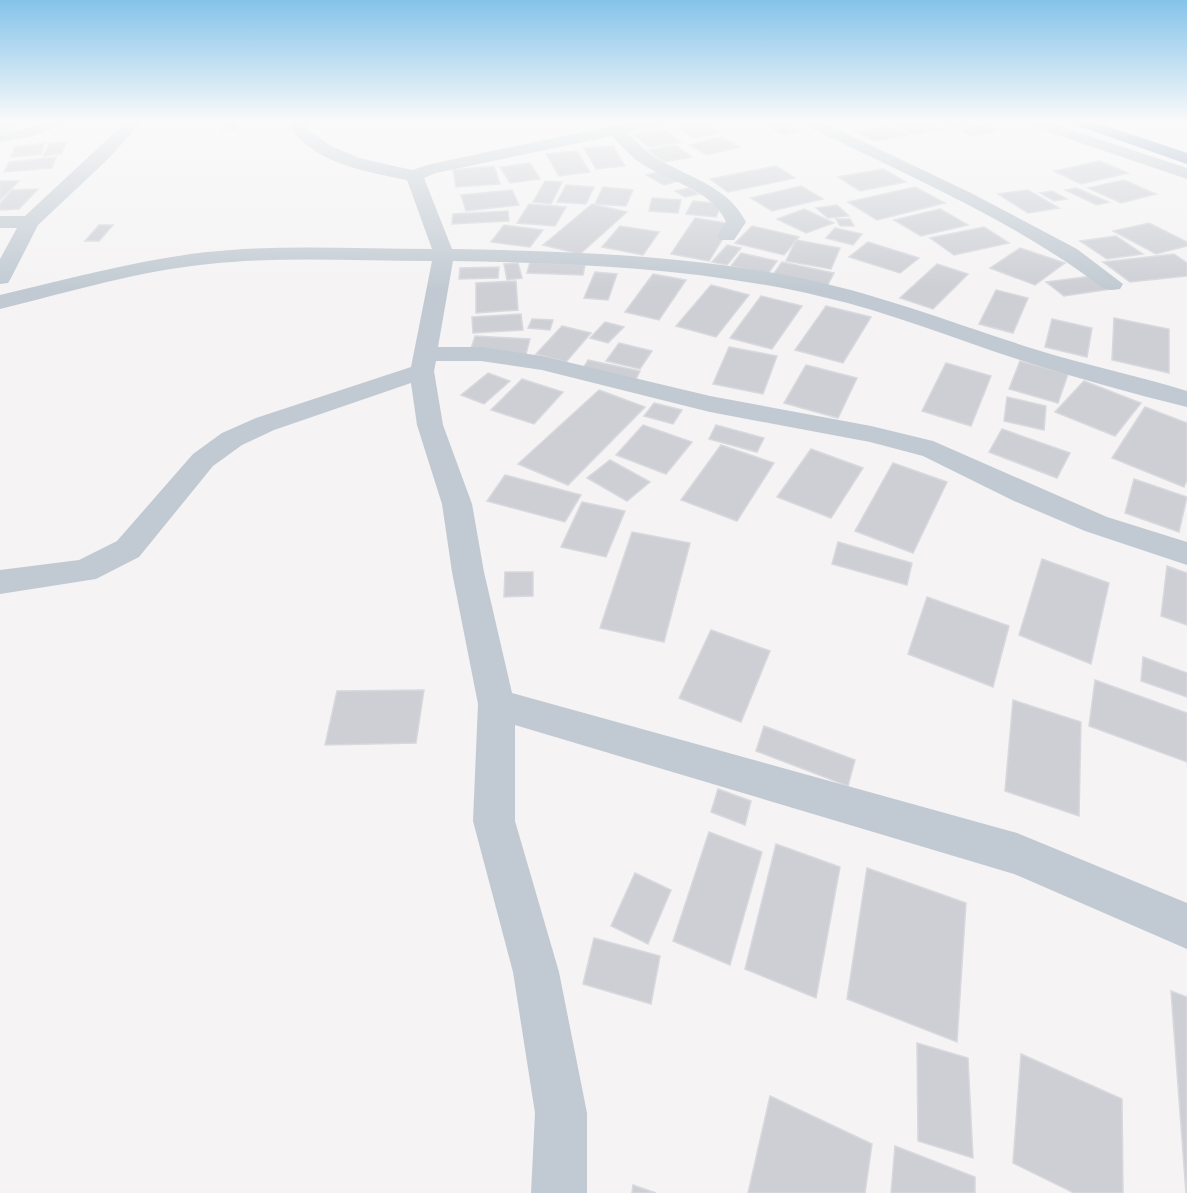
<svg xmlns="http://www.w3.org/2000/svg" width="1187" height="1193" font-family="'Asap Condensed',sans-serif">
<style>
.building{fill:#cdcfd5;stroke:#d7d9de;stroke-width:1.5}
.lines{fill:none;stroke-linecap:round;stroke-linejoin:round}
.minor{fill:#c1cad2;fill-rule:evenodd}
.highway{fill:#8ba5c1;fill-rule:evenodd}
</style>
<rect width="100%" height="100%" fill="#f5f3f3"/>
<g class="building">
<path d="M0,122H18L4,136H0Z"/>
<path d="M703,122L720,133L693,138L675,125Z"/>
<path d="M758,122H779L799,131L784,135Z"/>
<path d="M912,122H925L944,130L935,132Z"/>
<path d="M940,122H964L971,125L954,128Z"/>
<path d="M236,123L237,130L222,131L221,125Z"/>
<path d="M909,123L929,131L915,135L895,126Z"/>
<path d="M984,125L998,131L973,136L960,130Z"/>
<path d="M889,126L907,135L874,141L856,132Z"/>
<path d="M663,129L681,142L649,147L632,134Z"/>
<path d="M721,137L740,147L707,155L689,145Z"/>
<path d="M67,142L61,154L43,156L49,144Z"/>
<path d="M45,143L41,154L11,157L15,147Z"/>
<path d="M675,145L692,157L664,162L648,150Z"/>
<path d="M613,146L625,166L596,169L584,148Z"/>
<path d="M577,151L590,172L559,176L546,154Z"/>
<path d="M56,157L52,168L4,172L9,162Z"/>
<path d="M1100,161L1128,173L1081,184L1054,171Z"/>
<path d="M530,163L540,179L510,183L500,167Z"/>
<path d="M494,166L500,184L456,187L453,170Z"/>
<path d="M776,166L795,178L728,192L710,179Z"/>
<path d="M883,169L906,182L860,191L838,177Z"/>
<path d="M660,171L678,181L664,185L646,175Z"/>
<path d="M1124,180L1156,194L1121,203L1088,188Z"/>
<path d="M0,181H19L0,200Z"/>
<path d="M545,181L562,182L551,204L533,202Z"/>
<path d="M566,185L594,187L586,204L557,202Z"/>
<path d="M801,186L823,199L772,211L751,198Z"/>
<path d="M603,187L633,190L626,206L595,204Z"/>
<path d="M915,187L945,203L877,220L848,202Z"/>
<path d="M689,188L699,194L685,197L675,191Z"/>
<path d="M1076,188L1109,202L1097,205L1065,190Z"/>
<path d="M38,189L19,209L0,210V203L12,190Z"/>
<path d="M512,190L519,205L466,211L461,195Z"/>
<path d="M1028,190L1059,208L1028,213L998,194Z"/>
<path d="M1052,191L1067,199L1054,201L1040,193Z"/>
<path d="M652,198L681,200L678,213L649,211Z"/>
<path d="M693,201L722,204L716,217L686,214Z"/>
<path d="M529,204L566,207L555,226L517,223Z"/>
<path d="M592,204L627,212L580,254L543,245Z"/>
<path d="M837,205L849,216L828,218L816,208Z"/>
<path d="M804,209L834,223L806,233L777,219Z"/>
<path d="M940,209L968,225L921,236L894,220Z"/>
<path d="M508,211L509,221L452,224L453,214Z"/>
<path d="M695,218L732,224L709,261L671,254Z"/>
<path d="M836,219H850L854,226H840Z"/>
<path d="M1149,223L1187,242V246L1156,254L1113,231Z"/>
<path d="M99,225H113L99,241H85Z"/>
<path d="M504,225L543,230L530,247L491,242Z"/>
<path d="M620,226L659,232L643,255L602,247Z"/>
<path d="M752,226L799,237L784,255L735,243Z"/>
<path d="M984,227L1009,243L954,255L930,238Z"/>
<path d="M835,228L862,234L853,245L826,238Z"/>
<path d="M1116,236L1143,254L1107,259L1080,241Z"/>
<path d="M796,240L840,248L831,269L786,261Z"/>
<path d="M868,242L919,258L900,273L849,257Z"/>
<path d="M727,245L741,248L727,265L712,262Z"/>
<path d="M1020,248L1065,263L1035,285L990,268Z"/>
<path d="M741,253L777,261L768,274L731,266Z"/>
<path d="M1174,254L1187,263V276L1130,282L1103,262Z"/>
<path d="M530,262L585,265L583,275L527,273Z"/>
<path d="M782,262L834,273L826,288L772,276Z"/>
<path d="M518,263L522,278L507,280L504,264Z"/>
<path d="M937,264L968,274L933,309L900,298Z"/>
<path d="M499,267L498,278L459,279L460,268Z"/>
<path d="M595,272L617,274L608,300L584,298Z"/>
<path d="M653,274L686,280L659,320L625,312Z"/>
<path d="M1092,276L1111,289L1064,296L1046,282Z"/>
<path d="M516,281L518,310L476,313V283Z"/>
<path d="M711,285L749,295L716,337L676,326Z"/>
<path d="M996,290L1028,298L1013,333L979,324Z"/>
<path d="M761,296L802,306L772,349L730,338Z"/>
<path d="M826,306L871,317L843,363L795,350Z"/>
<path d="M521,314L523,330L473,333L472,317Z"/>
<path d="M1114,318L1169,329V373L1112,360Z"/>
<path d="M532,319L553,320L550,330L528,328Z"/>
<path d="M1052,319L1092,328L1087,357L1045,347Z"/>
<path d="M605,322L624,327L608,343L590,338Z"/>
<path d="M562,326L591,333L566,362L536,354Z"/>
<path d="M475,336L530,339L526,354L470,352Z"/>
<path d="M619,343L652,351L640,369L606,361Z"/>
<path d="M729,347L777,356L763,394L713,384Z"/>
<path d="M588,360L640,371L635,381L582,370Z"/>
<path d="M1020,361L1068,374L1058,403L1009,389Z"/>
<path d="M946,363L991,376L971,426L922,411Z"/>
<path d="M806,365L857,378L838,418L784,403Z"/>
<path d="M488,373L510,381L484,404L461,395Z"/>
<path d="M522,379L563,392L534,424L491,410Z"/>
<path d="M1084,381L1141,403L1115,436L1055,412Z"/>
<path d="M599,390L645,407L568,485L518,464Z"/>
<path d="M1007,397L1046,406L1044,430L1004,421Z"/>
<path d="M654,403L682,410L673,424L644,416Z"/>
<path d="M1145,407L1187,423V480L1184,487L1112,458Z"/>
<path d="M643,425L692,442L666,474L616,455Z"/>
<path d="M716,425L764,438L757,452L709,439Z"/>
<path d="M1002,429L1070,453L1057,478L989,452Z"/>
<path d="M721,445L774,463L737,521L681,500Z"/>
<path d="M811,449L863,468L831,518L777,497Z"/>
<path d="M610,460L650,482L627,501L587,478Z"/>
<path d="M893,463L947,482L913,553L855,531Z"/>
<path d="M505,475L581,495L565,522L487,501Z"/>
<path d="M1134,479L1187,497L1179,532L1125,513Z"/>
<path d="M582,502L625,511L606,557L561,547Z"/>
<path d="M632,532L690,543L664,642L600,628Z"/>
<path d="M838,542L912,563L907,585L832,564Z"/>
<path d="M1042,559L1109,583L1091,664L1019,635Z"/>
<path d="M1167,566L1187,573V625L1161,616Z"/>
<path d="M505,572H533V596L504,597Z"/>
<path d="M927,597L1009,626L993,687L908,654Z"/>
<path d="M711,630L770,651L741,722L679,698Z"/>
<path d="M1143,657L1187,673V697L1141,681Z"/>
<path d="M1095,680L1187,713V762L1089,726Z"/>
<path d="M424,690L416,743L325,745L337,691Z"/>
<path d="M1013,700L1081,722L1079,816L1005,791Z"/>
<path d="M764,726L855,760L848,786L756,751Z"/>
<path d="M718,789L751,801L745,825L711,812Z"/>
<path d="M709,832L762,852L730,965L673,941Z"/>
<path d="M776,844L840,867L816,998L745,969Z"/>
<path d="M867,868L966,903L957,1042L847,999Z"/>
<path d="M635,873L671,890L648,944L611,926Z"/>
<path d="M594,938L660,956L651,1004L583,984Z"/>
<path d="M1171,991L1187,997V1193H1186Z"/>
<path d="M917,1043L968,1058L973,1158L918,1141Z"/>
<path d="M1021,1054L1122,1099L1123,1193H1074L1013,1163Z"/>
<path d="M770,1096L872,1144L865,1193H748Z"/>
<path d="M895,1146L975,1177V1193H891Z"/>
<path d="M633,1185L656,1193H632Z"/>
</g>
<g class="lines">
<g class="minor">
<path d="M45,122H67L64,125L32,136L0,142V132L23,129Z"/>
<path d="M126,122H142L106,161L38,225L11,278L8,283L0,284V259L17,228H0V216H25Z"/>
<path d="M292,122H308L307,128L329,145L359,158L412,170L431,164L615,125L636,122H665L662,125L627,133C635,140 643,149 652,155C684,177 727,184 746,222L734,240H720L717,236L726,222C712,189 667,181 639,162C629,155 621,145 612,136L436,173L424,178L452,249C567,251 682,255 795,277C877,293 955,324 1034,349C1084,365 1136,375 1187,391V407C1130,393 1073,377 1017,359C952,338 889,312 823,297C702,268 577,263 453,261L438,347H481L542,356L710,396L871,426L933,441L1107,517L1187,542V565L1085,531L1014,501L923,456L870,442L710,412L542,370L481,361H436L434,371L443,425L472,504L484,572L512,693L1017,833L1187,903V949L1014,874L515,725V821L559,972L587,1113V1193H531L535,1113L513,972L473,821L478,704L452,572L442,504L417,425L411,383L274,430L242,445L213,466L139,557L96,579L0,594V570L79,560L117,541L193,454L222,433L256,418L411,367L432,261C358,261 283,256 209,264C138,271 69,292 0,309V295C69,279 137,260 207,252C281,244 357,249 432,249L407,180C367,172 317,164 291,129Z"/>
<path d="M802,122H822L971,193L1077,249L1123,284L1120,289L1112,290L1104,289C1014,220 906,175 805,125Z"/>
<path d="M1025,122H1047L1187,168V179L1028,125Z"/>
</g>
<path class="highway" d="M1073,122H1095L1187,153V164L1076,125Z"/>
</g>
<linearGradient id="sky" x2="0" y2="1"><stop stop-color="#85c3ea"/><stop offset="0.42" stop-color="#fafafa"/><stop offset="1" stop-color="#fafafa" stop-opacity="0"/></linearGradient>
<rect width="1187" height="289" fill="url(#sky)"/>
</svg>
